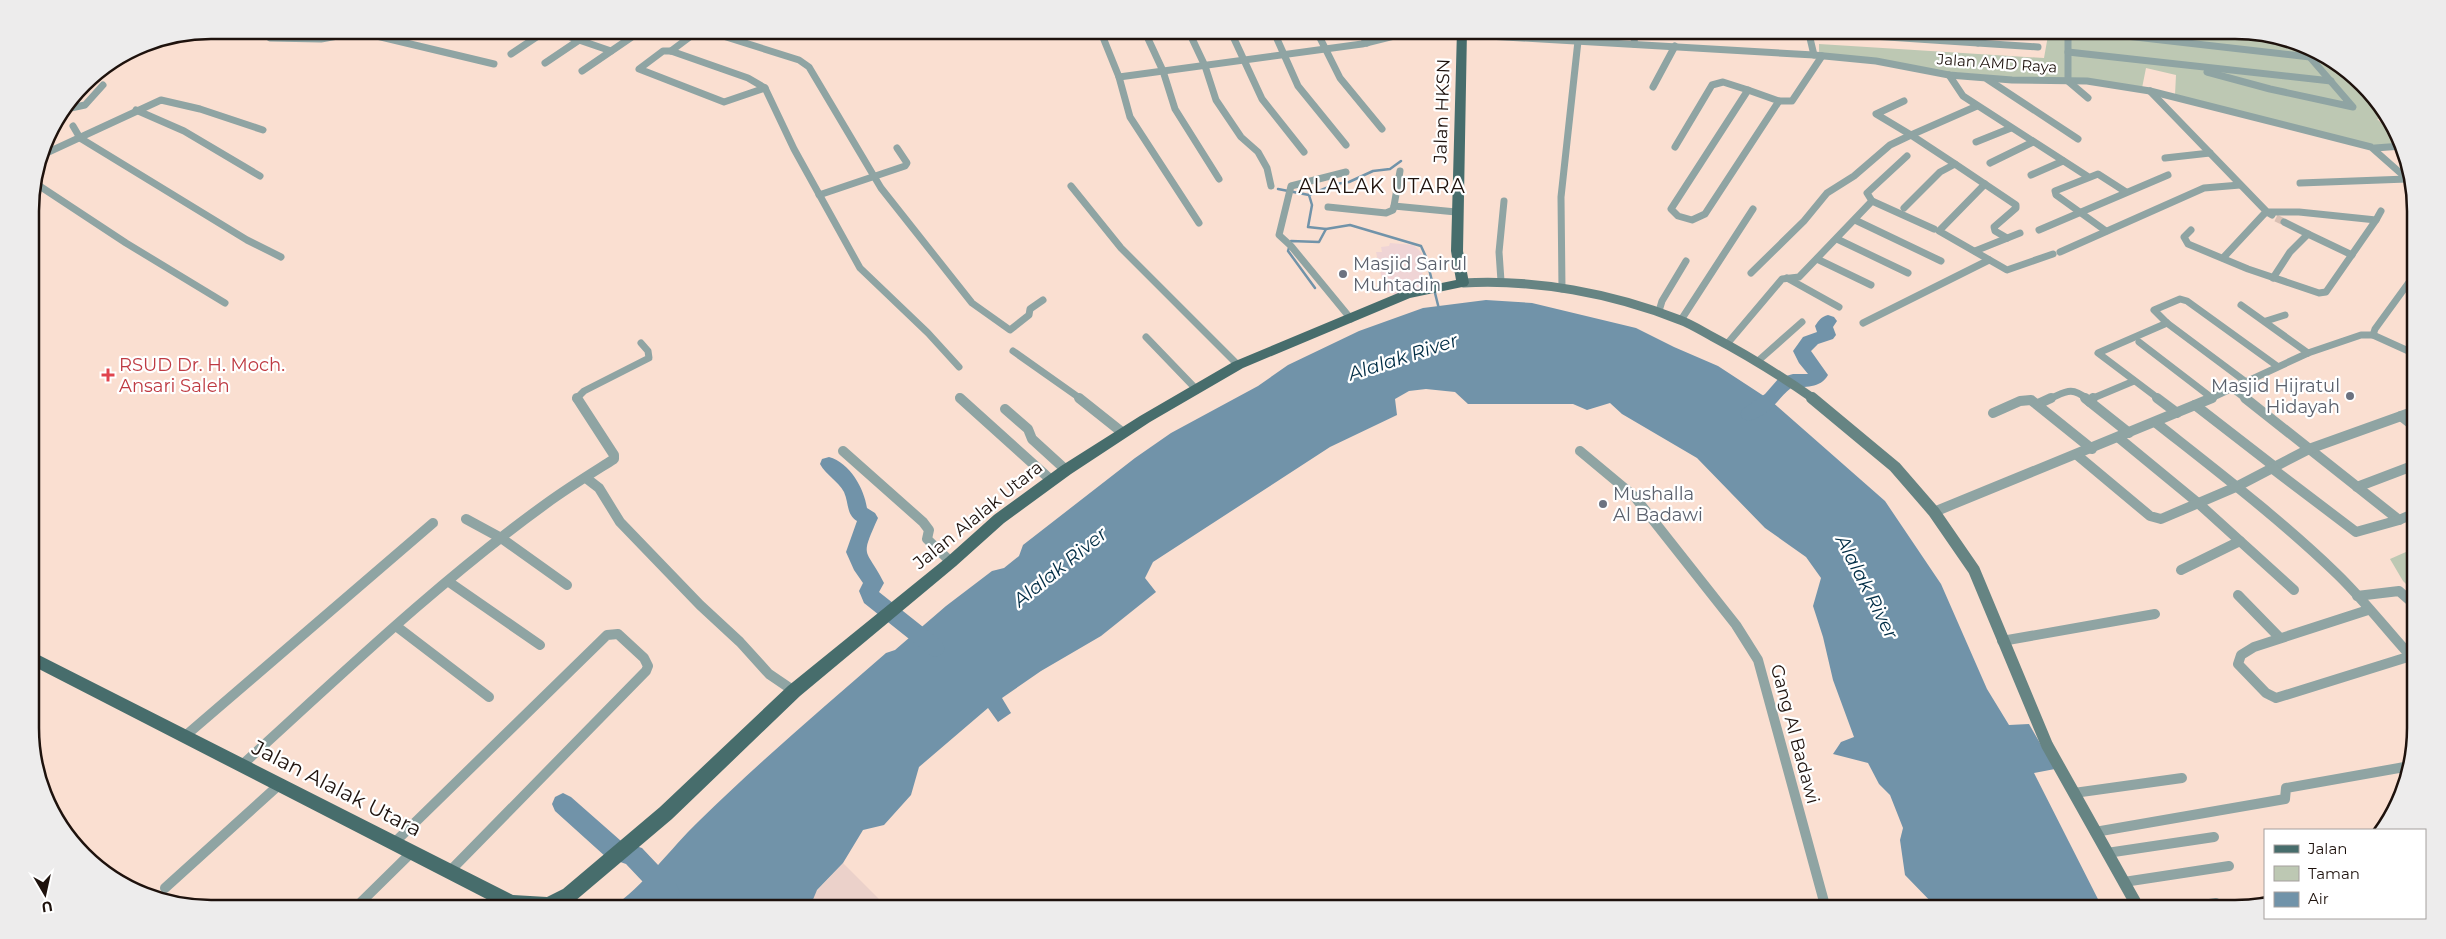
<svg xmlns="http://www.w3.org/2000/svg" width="2446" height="939" font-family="Montserrat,sans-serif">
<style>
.industrial{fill:#ebd1ca}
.education{fill:#efd4d5}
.green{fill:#bdc8b3}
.water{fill:#7193a9}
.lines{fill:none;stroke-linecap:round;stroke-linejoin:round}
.stream{stroke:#7193a9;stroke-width:2.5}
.river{fill:#7193a9;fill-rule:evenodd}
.street-tunnel{stroke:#d9c0b4;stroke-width:7;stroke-dasharray:7 4;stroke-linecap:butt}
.street-far1{stroke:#8fa4a3;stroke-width:7}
.street{stroke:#8fa4a3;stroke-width:10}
.secondary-far1{stroke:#668483;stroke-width:9}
.secondary{stroke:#668483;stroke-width:12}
.primary{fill:#476d6c;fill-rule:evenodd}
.worship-dot{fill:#6b7280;stroke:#fff;stroke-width:2}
.health-dot{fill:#e0444e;stroke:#fff;stroke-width:2}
.labels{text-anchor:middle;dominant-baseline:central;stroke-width:4.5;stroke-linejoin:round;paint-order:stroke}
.far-street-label{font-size:15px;fill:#1e120d;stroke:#fff}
.street-label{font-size:18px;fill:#1e120d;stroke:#fff}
.worship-label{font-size:18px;fill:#5b616d;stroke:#fff;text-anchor:start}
.health-label{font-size:18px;fill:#be3a42;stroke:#fff;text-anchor:start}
.water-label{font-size:19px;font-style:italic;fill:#002d45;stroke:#fff}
.quarter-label{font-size:20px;letter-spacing:1px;fill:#1e120d;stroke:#fff}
.near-street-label{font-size:21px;fill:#1e120d;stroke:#fff}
.rim{fill:none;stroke:#1e120d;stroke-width:2.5}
</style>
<rect width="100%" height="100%" fill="#fadfd1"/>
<path class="industrial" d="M843,863L889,909H800Z"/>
<path class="education" d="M1390,243L1413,245L1419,250L1422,254L1423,289L1394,298L1393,293H1385L1376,252H1382L1381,247L1389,246Z"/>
<g class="green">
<path d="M2049,30H2235L2293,40L2339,71L2371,102H2378L2384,110L2378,111L2382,118L2377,119L2387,128L2396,129L2402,145L2376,146L2175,95L2176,75L2146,68L2142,88L1948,72L1819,53V44L2044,58Z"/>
<path d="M2415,548L2416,594L2403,581L2390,559Z"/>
</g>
<path class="water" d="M1486,300L1532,303L1636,328L1674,347L1718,366L1770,400L1885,501L1941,584L1987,689L2009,725L2029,724L2055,769L2034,773L2103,909H1938L1905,875L1900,840L1903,828L1890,795L1879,784L1868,763L1833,754L1841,742L1854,737L1833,680L1823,637L1813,606L1821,578L1806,557L1765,528L1697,458L1622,414L1610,403L1587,410L1573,404H1468L1455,392L1426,389L1409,391L1395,399L1397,415L1330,447L1153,562L1145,578L1156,592L1101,636L1041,671L1002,698L1011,713L998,722L988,708L919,767L911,795L884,825L863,830L843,863L817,890L809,909H610C645,885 669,850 699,821C759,762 823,708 886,653L895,650L946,606L992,571L1004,568L1019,556L1023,545L1135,458L1171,433L1258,386L1288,365L1359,331L1423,308Z"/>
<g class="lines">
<g class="stream">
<path d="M1401,161L1390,169L1373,171L1349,182L1336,184L1309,195L1312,205L1308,227L1326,229L1350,225L1421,246L1426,257L1439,309"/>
<path d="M1278,189L1309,195"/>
<path d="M1315,288L1288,251L1291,241L1319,242L1326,229"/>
</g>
<g class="river">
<path d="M1828,315L1834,317L1837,321L1833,327L1836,335L1833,339L1818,344L1811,351L1828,375C1820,389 1805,386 1791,388C1775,401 1773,413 1749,421L1743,419L1740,414L1743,409L1765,394L1779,378L1793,374H1808L1799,363L1793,351L1803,337L1817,332L1815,326C1819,320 1821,317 1828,315Z"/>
<path d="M829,457C850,463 864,488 867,508L875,513L878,518C859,560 866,547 884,583L879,592L942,642L945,648L942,654L935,657L928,654L864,603L859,591L863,583L854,570L846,552L857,521C846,514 849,503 844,492C838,481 826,475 820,464L822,459Z"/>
<path d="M563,793L571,797L621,841L642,848L676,884L680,892L676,900L668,903L660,900L626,864L606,857L555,811L552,804L555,797Z"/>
</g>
<path class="street-tunnel" d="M2276,218L2284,222"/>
<g class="street-far1">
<path d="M268,30L266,35L270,38L321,39L360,32L494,64"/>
<path d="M550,30L611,51"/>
<path d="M704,30L799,60L809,67L881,188L972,303L1010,330L1029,315L1030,309L1043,300"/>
<path d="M822,30L835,34"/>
<path d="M1100,30L1119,77L1362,44L1406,33H1437L1814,55L1876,61L1949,75L2012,80L2087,81L2150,91L2371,147L2414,185"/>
<path d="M1144,30L1163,71L1175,109L1219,179"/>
<path d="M1188,30L1205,66L1216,100L1241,137L1258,152L1267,168L1271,186"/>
<path d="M1230,30L1262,99L1304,152"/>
<path d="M1273,30L1298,86L1346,145"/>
<path d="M1316,30L1340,78L1382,129"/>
<path d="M1359,30L1367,43"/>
<path d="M1782,30L2038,47"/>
<path d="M1808,30L1814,55"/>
<path d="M1973,30L1978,43"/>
<path d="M2068,30V81L2088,98"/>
<path d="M2074,30L2310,57"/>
<path d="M1634,44L1635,30"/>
<path d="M663,51H671L748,78L765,88L724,102L639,69Z"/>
<path d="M671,51L699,30"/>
<path d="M2068,52L2331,81"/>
<path d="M511,54L547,30"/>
<path d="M545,63L594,30"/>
<path d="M582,71L642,30"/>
<path d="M2207,72L2270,89L2353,107L2296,41"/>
<path d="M1949,75L1963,96L2087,176"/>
<path d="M1119,77L1130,117L1199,223"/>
<path d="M1987,79L2078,139"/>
<path d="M1653,87L1675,46"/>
<path d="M765,88L794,149L860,268L928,333L959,367"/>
<path d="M1748,90L1779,101L1705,214L1692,220L1678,216L1671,209Z"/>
<path d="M2150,91L2267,212H2299L2376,220L2381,211"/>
<path d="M1779,101H1792L1822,56"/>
<path d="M1904,101L1876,114L1911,135L1977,106"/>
<path d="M66,109L85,105L103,85"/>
<path d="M136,110L184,131L260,176"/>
<path d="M73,126L80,138L247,240L281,257"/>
<path d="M1976,142L2011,128"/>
<path d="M1675,147L1712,85L1723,82L1748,90"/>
<path d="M2375,148L2402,146"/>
<path d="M42,155L161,100L200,109L263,130"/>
<path d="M1907,156L1867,193L1872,201L1934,229"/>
<path d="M2165,158L2210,153"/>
<path d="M1990,163L2033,142"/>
<path d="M1400,171L1394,206L1456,212"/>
<path d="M1346,172L1291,186L1279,235L1291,246L1351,319"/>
<path d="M2031,175L2063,161"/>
<path d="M35,183L126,243L225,303"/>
<path d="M2300,183L2407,179"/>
<path d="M1985,184L1939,231L2007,270L2053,254"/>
<path d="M1071,186L1121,248L1238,365"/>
<path d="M819,195L905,166L907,163L897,148"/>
<path d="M1328,207L1386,213L1393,210L1394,206"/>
<path d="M1904,208L1940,172L1955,164L2016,205V208L1994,227L1995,231L2007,238"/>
<path d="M1855,220L1941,261"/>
<path d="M2284,222L2308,234"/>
<path d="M2039,230L2168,175"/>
<path d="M2191,230L2184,237L2188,244L2248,269L2319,293L2326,292L2376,220"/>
<path d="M2106,231L2056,195L2055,191L2098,174L2126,192"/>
<path d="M1837,239L1908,273"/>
<path d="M1975,251L2020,233"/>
<path d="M2060,252L2204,188L2240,185"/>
<path d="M2223,258L2264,214L2267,212L2272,215"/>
<path d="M1817,259L1871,285"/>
<path d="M1751,273L1804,221L1827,193L1854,176L1890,145L1911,135L1955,164"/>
<path d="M1787,278L1839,307"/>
<path d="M2273,278L2290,252L2308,234L2352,255"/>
<path d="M1501,281L1499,252L1504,201"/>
<path d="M1562,289L1561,197L1578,41"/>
<path d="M2241,305L2308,353"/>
<path d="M1659,311L1662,301L1686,261"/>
<path d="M1681,320L1753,209"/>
<path d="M2266,321L2285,315"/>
<path d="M1863,323L1989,260"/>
<path d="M2373,335L2415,354"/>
<path d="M1146,337L1196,389"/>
<path d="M2139,342L2212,398"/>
<path d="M1727,344L1782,279L1799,277L1872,201"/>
<path d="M1013,351L1081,399"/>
<path d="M1758,361L1802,322"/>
<path d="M2246,382L2167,323L2154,310L2180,299L2187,301L2277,366"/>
<path d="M2233,389L2246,399"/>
<path d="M959,397L962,399"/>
<path d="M576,399L584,391L649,358L648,351L641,343"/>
<path d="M2049,399C2066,392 2071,386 2087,399"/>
<path d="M2091,399L2134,381"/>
<path d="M2159,399L2098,353L2167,323"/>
<path d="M2209,399L2308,353L2361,335H2373L2375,329L2415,274"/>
</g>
<g class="street">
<path d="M960,398L1051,480"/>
<path d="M1079,398L1123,433"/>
<path d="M2085,398L2090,402"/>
<path d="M2093,398L2090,402L2129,433"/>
<path d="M2157,398L2177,413"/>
<path d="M2245,398L2399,520L2415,513"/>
<path d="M2038,404L2051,398"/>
<path d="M2195,405L2275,467"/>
<path d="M1005,409L1028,429L1032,439L1066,470"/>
<path d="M1993,413L2020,401L2031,400L2092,449"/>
<path d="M2401,416L2415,427"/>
<path d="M2155,422C2217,471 2280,519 2337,574C2365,601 2389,633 2416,662"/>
<path d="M2119,438L2198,503L2294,590"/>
<path d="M843,451L923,522L929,530L927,539L951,562"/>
<path d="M1580,451L1634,496L1736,625L1758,660L1826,909"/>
<path d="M2077,455L2150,516L2161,519L2236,487L2309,449L2415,411"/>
<path d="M2273,469L2356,532L2399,520"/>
<path d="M586,478L599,488L620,522L700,605L740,642L769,674L794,691"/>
<path d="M2357,487L2415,465"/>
<path d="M1934,512L2212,398"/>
<path d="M466,519L501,538L567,585"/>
<path d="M2181,570L2240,541"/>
<path d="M449,582L540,645"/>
<path d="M2238,595L2279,637"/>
<path d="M2357,596L2399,591L2416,606"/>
<path d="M2368,610L2254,647L2241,655L2238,664L2266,693L2276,698L2411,656"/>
<path d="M396,626L489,697"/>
<path d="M2002,641L2155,614"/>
<path d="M184,737L433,523"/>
<path d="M242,765C341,675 439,581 547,503C569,487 592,473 614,459V455L577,398"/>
<path d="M2074,793L2182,778"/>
<path d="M2095,832L2285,799L2286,788L2410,766"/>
<path d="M394,843L607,635L618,634L644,658L648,666L646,671L449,872"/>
<path d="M2107,853L2214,837"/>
<path d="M2124,882L2229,866"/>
<path d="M165,888L280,784"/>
<path d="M354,909L412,852"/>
<path d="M2177,909L2216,903"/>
</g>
<path class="secondary-far1" d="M1463,283C1535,279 1612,293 1680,320C1691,324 1702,331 1713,337C1749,356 1781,376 1814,399"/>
<path class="secondary" d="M1812,398L1895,467L1934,512L1974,570L2047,745L2139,909"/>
<path class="primary" d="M1457,30H1467L1463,251L1469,283L1467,286L1410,298L1243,368L1150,422L1071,474L1004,523L956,566L800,696L672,819L575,901L560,909H506L33,666V652L513,895L547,897L563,889L660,807L788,686L946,558L994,515L1061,466L1140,416L1233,362L1403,291L1456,280L1451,251Z"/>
</g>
<g class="worship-dot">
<circle cx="1343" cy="274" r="5"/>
<circle cx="2350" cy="396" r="5"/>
<circle cx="1603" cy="504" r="5"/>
</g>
<path class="health-dot" d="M105.5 367.5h5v5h5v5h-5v5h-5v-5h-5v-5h5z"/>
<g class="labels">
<g class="far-street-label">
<text transform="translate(1997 63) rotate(4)">Jalan AMD Raya</text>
</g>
<g class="street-label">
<text transform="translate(1442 111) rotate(-88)">Jalan HKSN</text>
<text transform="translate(978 515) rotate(-39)">Jalan Alalak Utara</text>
<text transform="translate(1795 734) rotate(75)">Gang Al Badawi</text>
</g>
<g class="worship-label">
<text x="1353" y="264">Masjid Sairul<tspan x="1353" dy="21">Muhtadin</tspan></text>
<text x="2340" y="386" text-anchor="end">Masjid Hijratul<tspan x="2340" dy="21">Hidayah</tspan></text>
<text x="1613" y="494">Mushalla<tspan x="1613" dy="21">Al Badawi</tspan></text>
</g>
<g class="health-label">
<text x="119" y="365">RSUD Dr. H. Moch.<tspan x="119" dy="21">Ansari Saleh</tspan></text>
</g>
<g class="water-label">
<text transform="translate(1403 357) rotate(-18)">Alalak River</text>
<text transform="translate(1060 567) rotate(-39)">Alalak River</text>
<text transform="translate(1867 587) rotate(63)">Alalak River</text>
</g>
<g class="quarter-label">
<text x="1382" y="186">ALALAK UTARA</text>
</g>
<g class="near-street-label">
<text transform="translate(337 788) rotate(27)">Jalan Alalak Utara</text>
</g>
</g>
<path d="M0 0H2446V939H0ZM211 39H2235A172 172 0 0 1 2407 211V728A172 172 0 0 1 2235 900H211A172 172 0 0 1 39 728V211A172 172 0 0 1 211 39Z" fill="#edecec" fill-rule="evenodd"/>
<path class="rim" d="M211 39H2235A172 172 0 0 1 2407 211V728A172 172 0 0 1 2235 900H211A172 172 0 0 1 39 728V211A172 172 0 0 1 211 39Z"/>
<rect x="2264" y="829" width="162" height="90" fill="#ffffff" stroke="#a5a09e"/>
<rect x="2274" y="845" width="25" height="8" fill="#476d6c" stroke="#a5a09e"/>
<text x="2308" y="854" font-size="15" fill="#1e120d">Jalan</text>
<rect x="2274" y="866" width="25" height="15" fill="#bdc8b3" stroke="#a5a09e"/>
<text x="2308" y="879" font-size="15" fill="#1e120d">Taman</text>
<rect x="2274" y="892" width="25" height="15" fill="#7193a9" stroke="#a5a09e"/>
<text x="2308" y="904" font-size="15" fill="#1e120d">Air</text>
<g transform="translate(45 894) rotate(171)" stroke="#ffffff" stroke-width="4" paint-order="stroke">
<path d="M0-4L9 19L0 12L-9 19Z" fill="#1e120d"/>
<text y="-8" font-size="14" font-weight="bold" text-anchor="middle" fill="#1e120d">U</text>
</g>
</svg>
